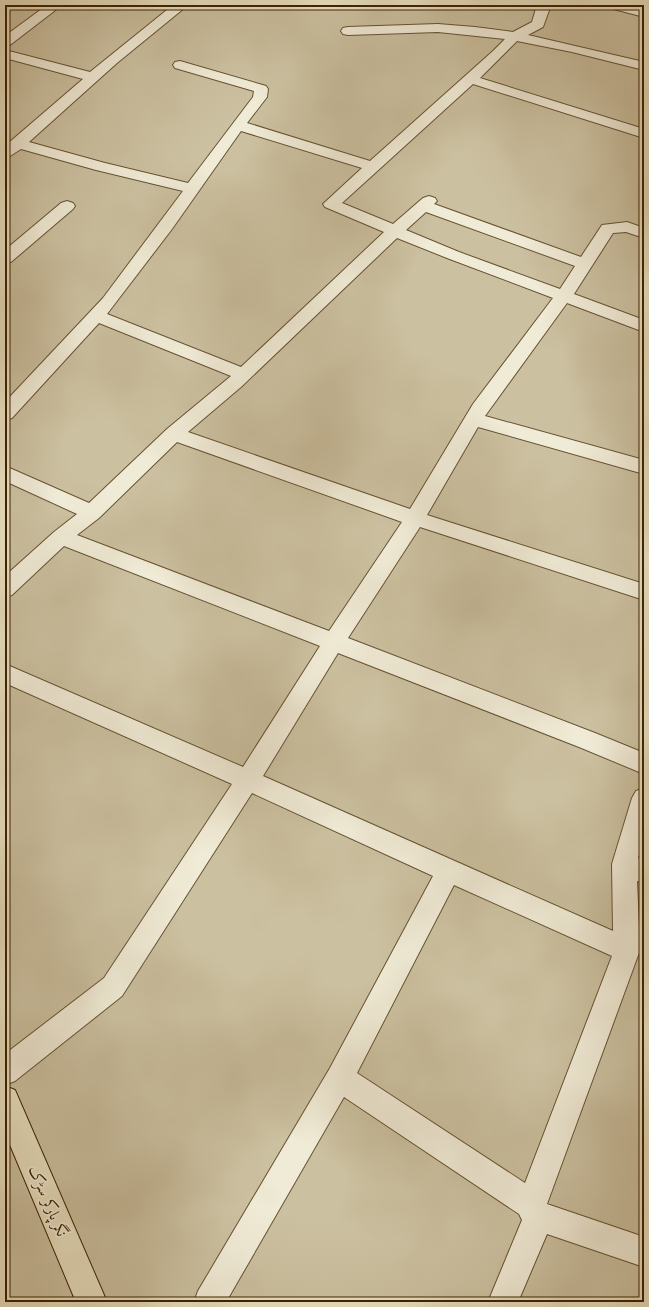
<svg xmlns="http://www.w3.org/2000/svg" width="649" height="1307" font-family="Cardo,Amiri,serif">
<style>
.green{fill:#cbc0a0;stroke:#847251}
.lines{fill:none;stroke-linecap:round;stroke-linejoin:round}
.minor-casing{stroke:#675232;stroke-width:2}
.primary-casing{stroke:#3c2302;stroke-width:2}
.minor{fill:#f0ebd6;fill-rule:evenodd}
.primary{fill:#e8e0c0;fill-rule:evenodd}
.labels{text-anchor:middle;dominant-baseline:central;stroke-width:3.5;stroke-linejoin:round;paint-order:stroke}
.near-street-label{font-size:16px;fill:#3c2302;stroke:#f0ebd6}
</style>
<rect width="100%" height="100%" fill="#e8e0c0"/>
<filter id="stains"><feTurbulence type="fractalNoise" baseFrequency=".005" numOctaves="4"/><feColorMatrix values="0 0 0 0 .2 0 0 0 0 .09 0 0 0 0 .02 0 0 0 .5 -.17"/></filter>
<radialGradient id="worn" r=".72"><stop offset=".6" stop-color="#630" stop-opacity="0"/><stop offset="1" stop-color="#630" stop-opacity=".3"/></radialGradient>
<rect class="green" x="5" y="5" width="639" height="1297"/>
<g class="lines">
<defs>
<g id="minor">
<path d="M47,5H62L10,45L5,46V36Z"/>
<path d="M173,5H188L117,63L29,142L105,163L188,183L253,97L254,91L175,68L173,65L175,62L180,61L266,86L268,89L267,97L247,123L370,161L493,51L505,39L438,32L348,35L343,34L341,31L343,28L348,27L438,24L475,27L513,32L532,22L537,5H551L543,27L528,35L644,62V70L572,52L517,41L480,78L644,129V138L473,84L342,203L393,224L423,198L429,196L435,198L437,201L434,204L581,257L602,225L627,222L644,228V238L626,232L613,233L574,294L644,320V332L567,303L485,416L644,460V474L478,427L427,515L644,584V600L420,527L348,638L595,733L644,753V774L579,747L338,653L263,776L613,931L612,864L632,798L636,791L644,788V839L638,858L644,860V883L637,881L640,950L547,1204L644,1237V1267L547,1234L518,1302H488L522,1220L519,1214L344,1097L226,1302H194L198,1291L330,1068L433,876L252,793L122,996L15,1081L5,1085V1054L104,978L232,784L5,683V664L243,767L320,646L64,546L12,595L5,597V576L54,532L77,514L5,481V466L89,503L167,429L231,376L99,323L12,418L5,420V402L103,298L183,191L96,170L21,149L10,156L5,158V146L83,79L5,58V50L90,72ZM241,131L362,168L323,204L325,207L384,232L241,367L107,314L172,229ZM426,212L575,266L560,289L459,252L406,230ZM397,238L447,258L553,298L473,404L410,509L188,432L241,387ZM177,442L402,522L329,631L77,535L99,518ZM454,885L612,956L525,1183L357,1073Z"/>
<path d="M608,5H630L644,9V17L610,8Z"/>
<path d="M67,201L73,203L75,206L73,209L11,262L5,263V250L61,203Z"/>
</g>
<path id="primary" d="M5,1086L15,1090L107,1302H76L5,1133Z"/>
</defs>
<use href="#minor" class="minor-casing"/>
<use href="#primary" class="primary-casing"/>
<use href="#minor" class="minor"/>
<use href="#primary" class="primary"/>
</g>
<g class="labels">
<g class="near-street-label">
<text transform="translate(48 1201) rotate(67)">نگر پارکر سڑک</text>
</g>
</g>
<rect width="649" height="1307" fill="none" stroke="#e8e0c0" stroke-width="20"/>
<rect x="6" y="6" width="637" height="1295" fill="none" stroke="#3c2302" stroke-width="2"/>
<rect x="10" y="10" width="629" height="1287" fill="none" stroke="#3c2302"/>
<rect width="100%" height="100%" filter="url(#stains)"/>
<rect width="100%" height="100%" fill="url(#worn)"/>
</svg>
